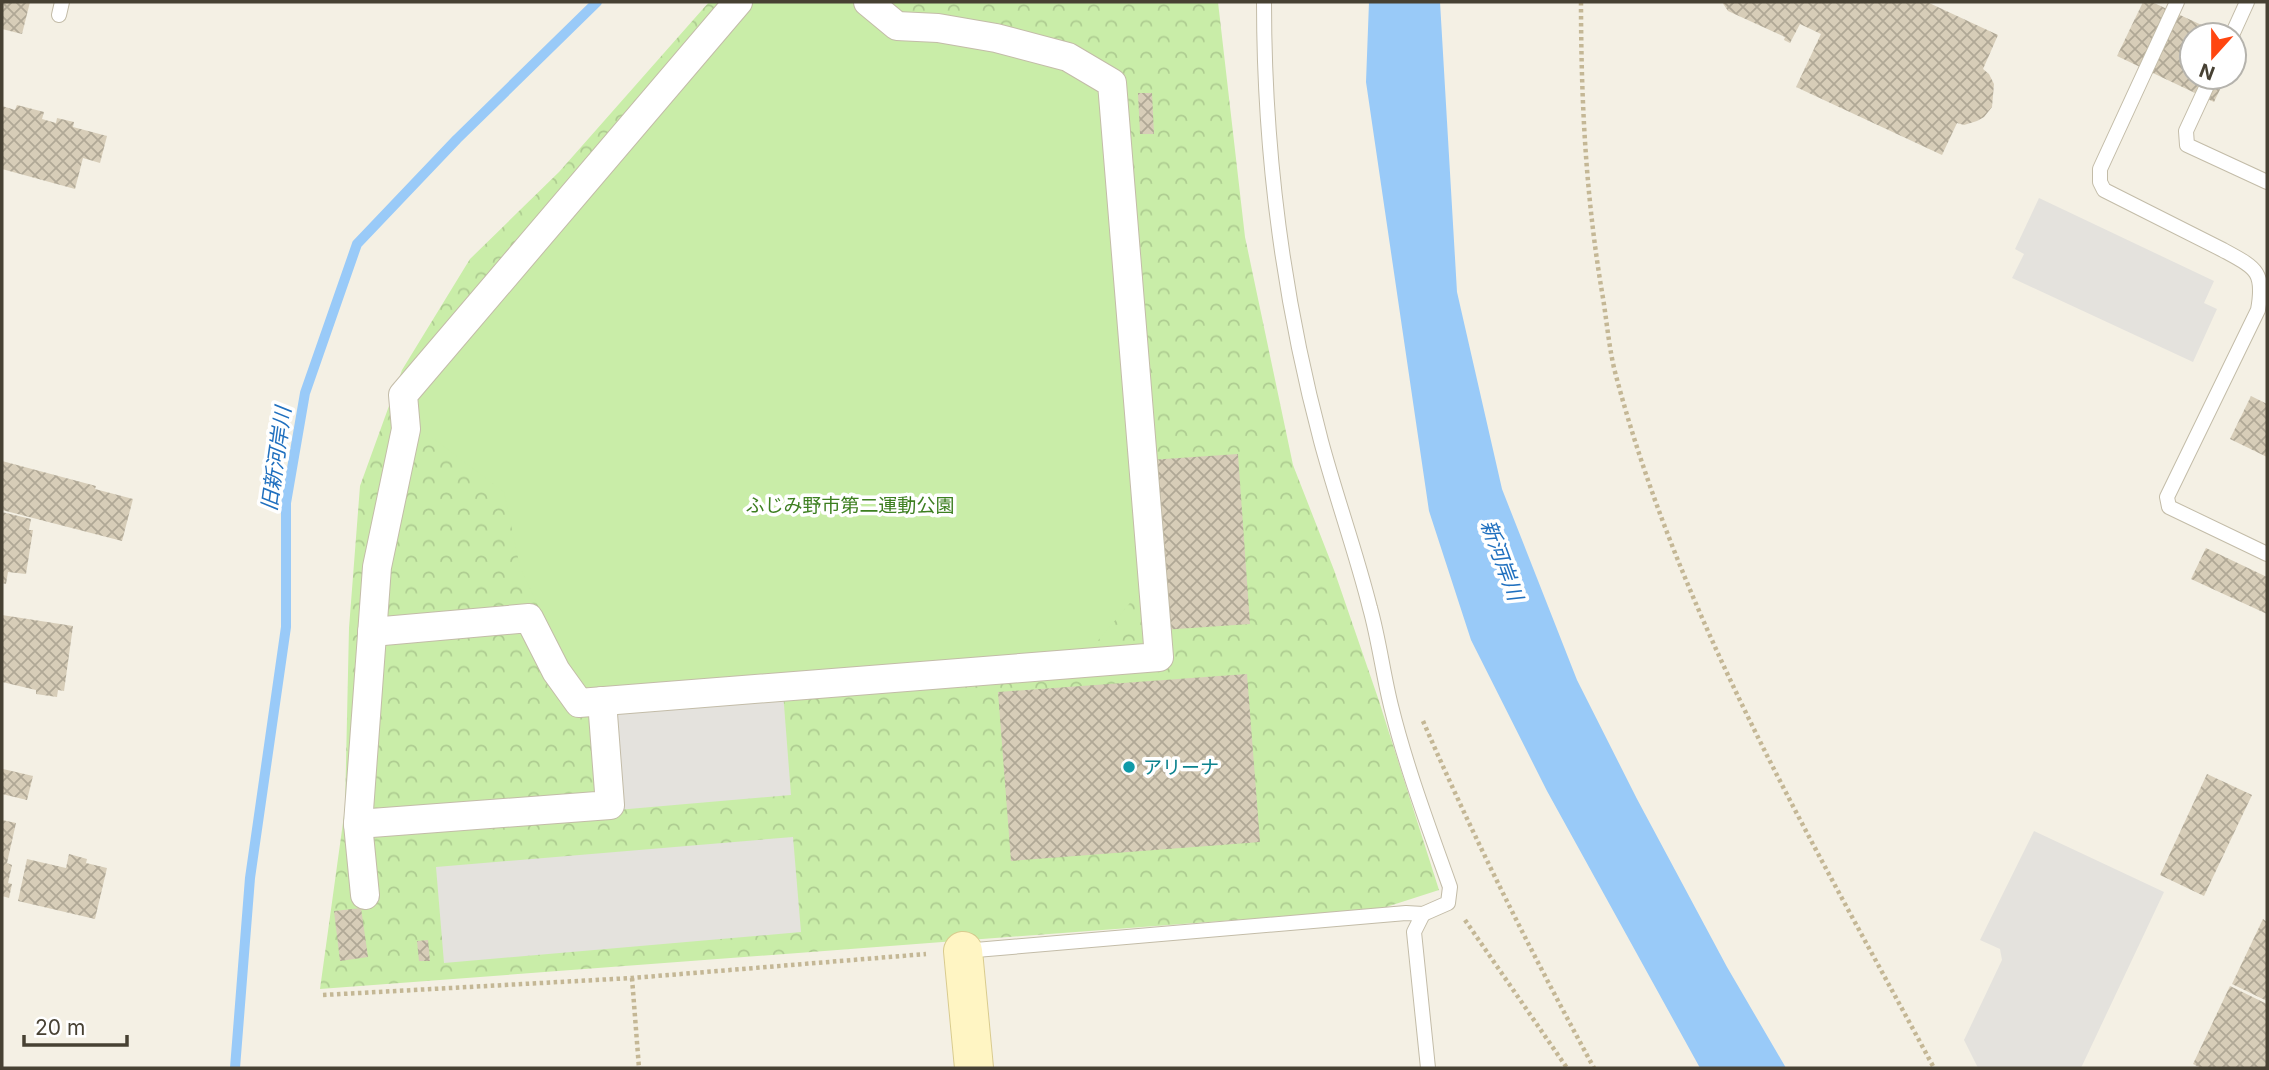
<svg xmlns="http://www.w3.org/2000/svg" width="2269" height="1070" font-family="Inter,'Noto Sans JP',sans-serif">
<style>
.park{fill:url(#park-crowns)}
.garden{fill:#c9eda8}
.parking{fill:#e4e2dd}
.water{fill:#99caf8}
.lines{fill:none;stroke-linecap:round;stroke-linejoin:round}
.stream{stroke:#99caf8;stroke-width:10}
.building{fill:url(#building-cross-hatch)}
.lane-casing{stroke:#c3bca8;stroke-width:16}
.street-casing{stroke:#c3bca8;stroke-width:30}
.secondary-casing{stroke:#d9cb8e;stroke-width:40}
.path{stroke:#c4b795;stroke-width:4.5;stroke-dasharray:3.5 3.5;stroke-linecap:butt}
.lane{stroke:#fff;stroke-width:14}
.street{stroke:#fff;stroke-width:28}
.secondary{stroke:#fff5c3;stroke-width:38}
.culture-dot{fill:#0f9aa8;stroke:#fff;stroke-width:2.5}
.labels{text-anchor:middle;dominant-baseline:central;stroke-width:7;stroke-linejoin:round;paint-order:stroke}
.park-label{font-size:19px;fill:#3d7f20;stroke:#fff}
.culture-label{font-size:19px;fill:#0d838f;stroke:#fff;text-anchor:start}
.water-label{font-size:21px;font-style:italic;fill:#2070bf;stroke:#fff}
</style>
<defs>
<pattern id="park-crowns" width="20" height="18" patternUnits="userSpaceOnUse" patternTransform="scale(1.75)"><rect width="20" height="18" fill="#c9eda8"/><path d="M2 6a3 3 0 1 1 6 0M12 15a3 3 0 1 1 6 0" fill="none" stroke="#aecc91"/></pattern>
<pattern id="building-cross-hatch" width="8" height="8" patternUnits="userSpaceOnUse" patternTransform="scale(1.75)"><rect width="8" height="8" fill="#d7cdb8"/><path d="M0 0l8 8M0 8l8-8" fill="none" stroke="#b0a896"/></pattern>
</defs>
<rect width="100%" height="100%" fill="#f4f0e4"/>
<path class="park" d="M709,2H1218L1245,237L1293,465L1334,570L1379,701L1439,890L1380,909L320,989L345,808L349,628L360,486L402,370L470,259L559,172Z"/>
<path class="garden" d="M748,2H850L892,40L944,38L1037,57L1098,89L1140,591L1090,650L585,691L560,653L520,567L504,492L417,426L414,397Z"/>
<g class="parking">
<path d="M2039,198L2214,281L2204,303L2217,309L2193,362L2012,278L2024,254L2015,249Z"/>
<path d="M783,692L791,795L617,810L608,706Z"/>
<path d="M2034,831L2164,892L2081,1068H1978L1964,1040L2002,960L2000,949L1980,940Z"/>
<path d="M793,837L801,932L444,963L436,867Z"/>
</g>
<path class="water" d="M1369,2H1440L1457,292L1502,489L1577,680L1637,799L1727,967L1786,1068H1700L1547,791L1471,640L1429,511L1366,82Z"/>
<g class="lines">
<path class="stream" d="M235,1068L250,878L286,627V503L305,393L357,244L457,139L597,2"/>
</g>
<g class="building">
<path d="M2,2H30L22,34L2,29Z"/>
<path d="M1722,2H1927L1998,35L1983,69L1989,74L1994,84L1992,107L1984,117L1977,121L1964,125L1957,123L1942,155L1796,87L1821,34L1800,24L1790,43L1784,40L1785,37L1728,11Z"/>
<path d="M2143,2H2152L2223,35H2192V77H2226L2214,102L2117,56Z"/>
<path d="M1138,93H1152L1154,134H1140Z"/>
<path d="M17,105L44,112L42,119L56,123L57,118L74,122L73,127L107,136L100,163L83,158L75,189L2,169V106L15,110Z"/>
<path d="M2251,396L2267,404V457L2230,439Z"/>
<path d="M1238,454L1250,624L1162,630L1150,460Z"/>
<path d="M2,461L96,486L95,489L133,499L122,541L2,510Z"/>
<path d="M2,512L31,519L29,530H33L26,574L8,572L6,584L2,583Z"/>
<path d="M2206,548L2267,577V614L2191,579Z"/>
<path d="M2,615L73,626L64,691L58,690L57,697L36,694V690L2,682Z"/>
<path d="M1247,674L1260,842L1011,861L998,692Z"/>
<path d="M3,769L33,776L27,800L2,794Z"/>
<path d="M2207,774L2252,795L2204,896L2160,875Z"/>
<path d="M2,820L16,823L7,863L12,865L8,883L12,884L9,898L2,896Z"/>
<path d="M69,854L87,859L86,863L107,868L95,919L18,901L27,859L66,868Z"/>
<path d="M361,908L368,957L340,961L334,911Z"/>
<path d="M2263,919L2267,922V1001L2232,984Z"/>
<path d="M428,940L430,961H419L417,941Z"/>
<path d="M2230,986L2267,1004V1068H2201L2193,1064Z"/>
</g>
<g class="lines">
<defs>
<g id="lane">
<path d="M2177,2L2100,169V182L2104,190L2223,250C2256,268 2265,271 2258,310L2167,497L2169,507L2267,554"/>
<path d="M59,15L62,2"/>
<path d="M2232,35L2247,2"/>
<path d="M2211,77L2186,131L2187,145L2267,182"/>
<path d="M1423,914L1414,932L1428,1068"/>
<path d="M964,951L1406,913L1423,914L1448,903L1450,887C1429,828 1406,767 1391,706C1383,674 1379,640 1370,608C1356,552 1336,497 1321,441C1283,298 1264,150 1264,2"/>
</g>
<g id="street">
<path d="M372,632L529,618L556,671L579,703L1159,657L1112,83L1068,57L996,38L938,28L897,26L868,2"/>
<path d="M358,824L610,805L602,701"/>
<path d="M365,895L358,824L377,567L406,429L403,395L738,2"/>
</g>
<path id="secondary" d="M963,951L974,1068"/>
</defs>
<use href="#lane" class="lane-casing"/>
<use href="#street" class="street-casing"/>
<use href="#secondary" class="secondary-casing"/>
<g class="path">
<path d="M1581,2C1581,102 1586,200 1603,298C1607,323 1609,348 1615,372C1680,620 1814,844 1934,1068"/>
<path d="M1423,721C1474,839 1532,954 1594,1068"/>
<path d="M1465,920L1567,1068"/>
<path d="M632,978L639,1068"/>
<path d="M323,995L632,978L926,954"/>
</g>
<use href="#lane" class="lane"/>
<use href="#street" class="street"/>
<use href="#secondary" class="secondary"/>
</g>
<circle class="culture-dot" cx="1129" cy="767" r="7"/>
<g class="labels">
<g class="park-label">
<text x="850" y="505">ふじみ野市第二運動公園</text>
</g>
<g class="culture-label">
<text x="1143" y="767">アリーナ</text>
</g>
<g class="water-label">
<text transform="translate(276 459) rotate(-82)">旧新河岸川</text>
<text transform="translate(1502 560) rotate(70)">新河岸川</text>
</g>
</g>
<rect width="2269" height="1070" fill="none" stroke="#474133" stroke-width="7"/>
<g transform="translate(2213 56) rotate(201)"><circle r="33" fill="#ffffff" stroke="#b5b3ad" stroke-width="2"/>
<path d="M0-5L12 26L0 18L-12 26Z" fill="#ff4610"/>
<text y="-10" font-size="19" font-weight="bold" text-anchor="middle" fill="#474133">N</text>
</g>
<path d="M24 1035v10h103v-10" fill="none" stroke="#474133" stroke-width="3.5"/>
<text x="35" y="1035" font-size="21" fill="#474133" stroke="#ffffff" stroke-width="5" paint-order="stroke">20 m</text>
</svg>
